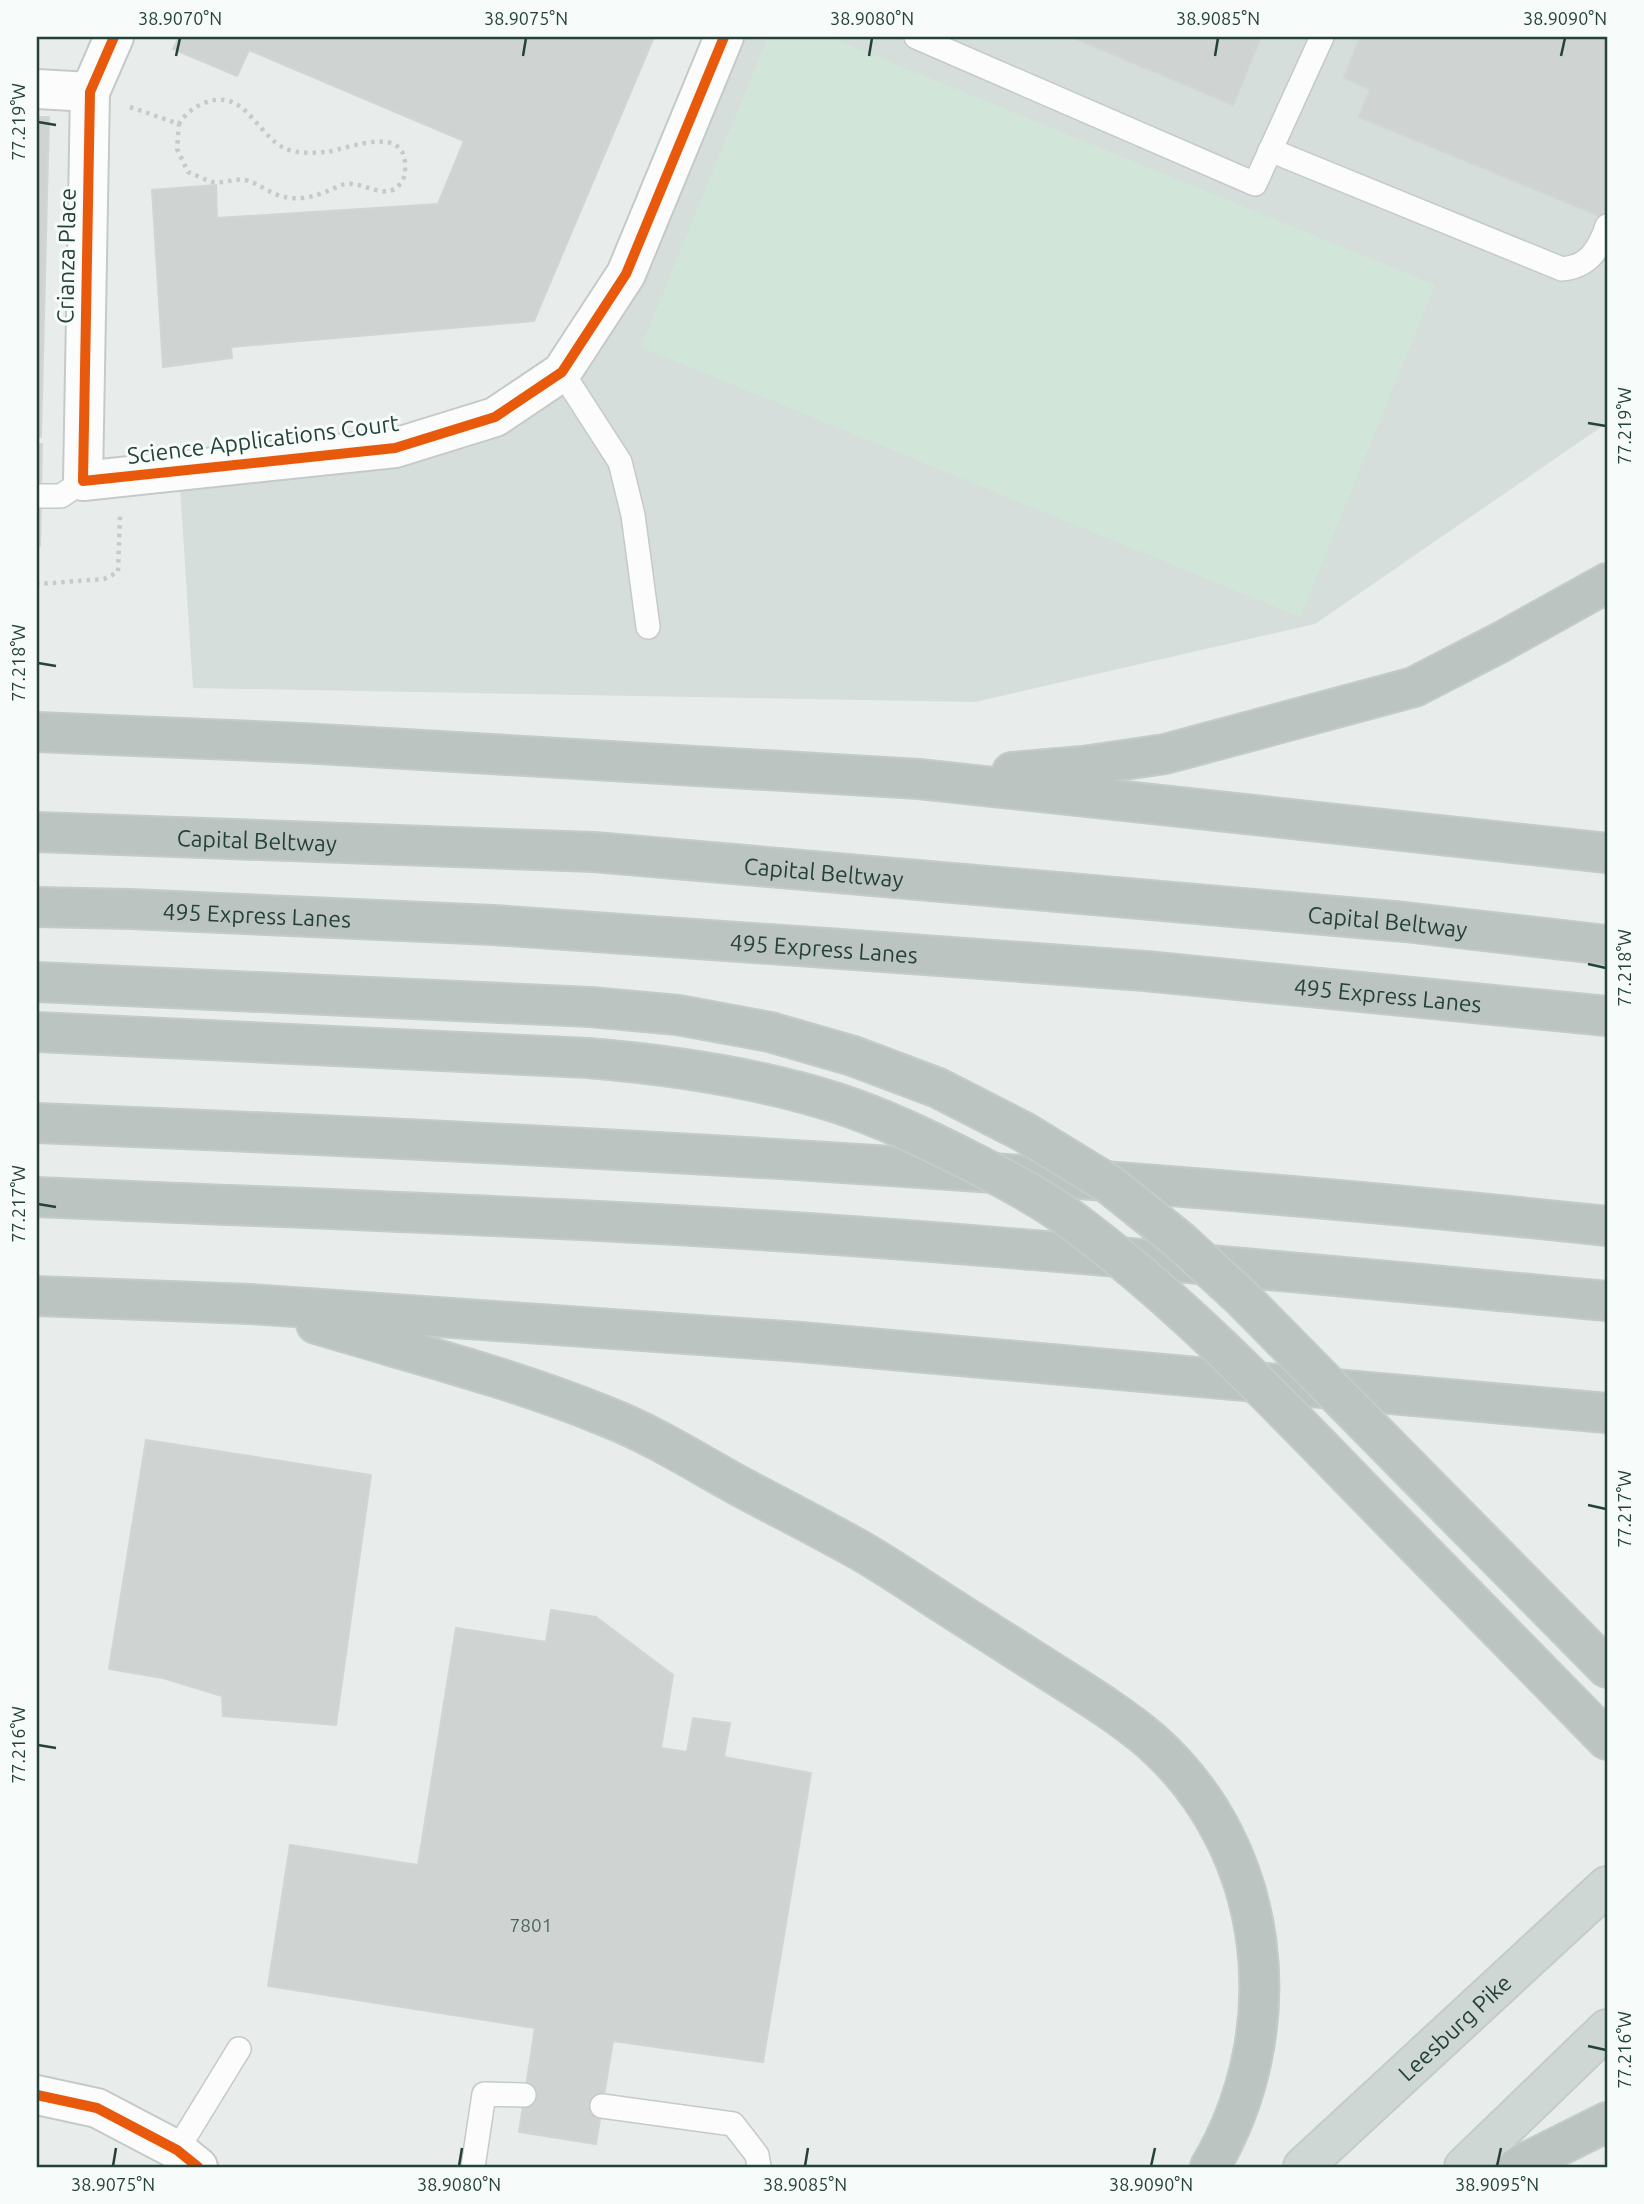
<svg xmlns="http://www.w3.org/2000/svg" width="1644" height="2204" font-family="Ubuntu,sans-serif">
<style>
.built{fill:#d6dedb}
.green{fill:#d1e6d8}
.building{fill:#cfd4d2;stroke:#d1d6d4;stroke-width:2}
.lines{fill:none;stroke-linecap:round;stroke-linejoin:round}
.lane-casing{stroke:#c5cac8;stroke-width:26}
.street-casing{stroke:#c5cac8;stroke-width:42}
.primary-casing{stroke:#c3ccc9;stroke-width:42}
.highway-casing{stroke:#c3ccc9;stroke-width:42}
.path{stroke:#c3ccca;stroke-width:4.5;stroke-dasharray:3.5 5;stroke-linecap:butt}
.lane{stroke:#fcfcfc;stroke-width:23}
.street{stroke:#fcfcfc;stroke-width:38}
.primary{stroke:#cfd7d5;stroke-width:38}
.highway{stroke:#bcc4c2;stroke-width:38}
.highway-bridge-casing{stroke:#c3ccc9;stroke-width:42;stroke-linecap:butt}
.highway-bridge{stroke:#bcc4c2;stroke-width:38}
.cycleway-casing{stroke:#f7fbf9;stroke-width:15}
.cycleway{stroke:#e8590c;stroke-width:10}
.ticks{fill:none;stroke:#24423a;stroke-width:2.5}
.labels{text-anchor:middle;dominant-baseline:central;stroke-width:6;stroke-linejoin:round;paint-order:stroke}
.number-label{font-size:19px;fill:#506761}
.street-label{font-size:23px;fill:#24423a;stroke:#f7fbf9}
.neatline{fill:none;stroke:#24423a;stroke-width:2.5}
.ticks-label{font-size:18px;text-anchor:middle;fill:#24423a}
</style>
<rect width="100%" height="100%" fill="#e8edeb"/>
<path class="built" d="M722,37H1607V423L1315,624L975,702L193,688L179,472L463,422L560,363L613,299Z"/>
<path class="green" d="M768,37H829L1435,285L1300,617L641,347Z"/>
<g class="building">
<path d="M179,37H654L534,321L231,347L232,358L163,367L152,190L216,185L217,218L438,204L464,141L249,50L237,76L173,49Z"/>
<path d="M1072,37H1261L1233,105Z"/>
<path d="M1360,37H1607V219L1359,117L1370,89L1344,78Z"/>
<path d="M37,117H49L41,437H37Z"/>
<path d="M37,444H42L40,546H37Z"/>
<path d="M146,1440L371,1475L336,1725L223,1716L222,1696L163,1678L109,1669Z"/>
<path d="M551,1610L596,1617L673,1675L661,1748L687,1752L693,1718L730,1723L724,1757L811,1773L763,2062L613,2041L596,2144L519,2132L535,2028L268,1986L290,1845L418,1865L456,1628L546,1642Z"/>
</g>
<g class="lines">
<defs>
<g id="lane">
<path d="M916,37L1255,184L1322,37"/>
<path d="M1270,150L1562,269C1588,267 1599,250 1607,226"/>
<path d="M562,372L620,462L633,515L648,627"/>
<path d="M41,496H61L83,481"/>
<path d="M602,2106L733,2124L757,2155L759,2167"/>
<path d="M177,2150L239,2049"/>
<path d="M473,2167L484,2094L524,2095"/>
</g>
<g id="street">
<path d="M114,37L90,92L83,481L395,448L495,417L562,372L626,274L724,37"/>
<path d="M37,89L90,92"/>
<path d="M37,2095L97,2108L177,2150L198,2167"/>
</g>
<g id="primary">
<path id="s1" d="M1303,2167L1607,1886"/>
<path d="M1464,2167L1607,2029"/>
</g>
<g id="highway">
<path d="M37,732L302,743L919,779L1607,853"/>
<path d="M1012,772L1083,766L1165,754L1414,687L1501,642L1607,583"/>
<path id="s2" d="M37,832L594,852L1405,922L1607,945"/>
<path id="s3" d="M37,907L130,909L493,925L841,949L1145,971L1607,1016"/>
<path d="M37,982L590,1007"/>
<path d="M37,1032L588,1058"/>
<path d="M37,1123C561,1144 1086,1171 1607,1226"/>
<path d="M37,1197C308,1209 580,1217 851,1236C1103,1254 1355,1278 1607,1301"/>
<path d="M37,1296L250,1304L801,1342L1607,1413"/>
<path d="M316,1324C412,1353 512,1378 605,1416C654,1435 697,1463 743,1488C782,1509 822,1529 861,1551C894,1570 925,1592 957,1612C993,1635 1028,1657 1064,1680C1094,1699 1124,1718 1151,1741C1273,1849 1291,2030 1210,2167"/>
<path d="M1451,1510L1607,1668"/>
<path d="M1416,1545L1607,1740"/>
<path d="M1517,2167L1607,2122"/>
</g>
</defs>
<use href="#lane" class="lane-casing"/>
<use href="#street" class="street-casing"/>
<use href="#primary" class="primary-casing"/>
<use href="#highway" class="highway-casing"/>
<g class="path">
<path d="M130,107L179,124L177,149L188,172C196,175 205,180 213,182C223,184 234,178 245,180C258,183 266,191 278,195C299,203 320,195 339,186C358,177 377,198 395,189C401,185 405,177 405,171C409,122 352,148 326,152C313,153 296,154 284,148C255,133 244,85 202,104C193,108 184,115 179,124"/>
<path d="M37,582L38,584L104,579L118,572L120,516"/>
</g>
<use href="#lane" class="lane"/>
<use href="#street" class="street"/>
<use href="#primary" class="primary"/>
<use href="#highway" class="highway"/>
<defs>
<g id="highway-bridge">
<path d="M590,1007L678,1015L770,1032L853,1056L938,1088L1024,1132L1109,1184L1180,1241L1240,1296L1451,1510"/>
<path d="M588,1058C672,1065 756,1077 837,1103C883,1118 926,1139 968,1160C1007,1180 1048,1201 1082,1228C1205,1321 1308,1436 1416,1545"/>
</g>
</defs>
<use href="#highway-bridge" class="highway-bridge-casing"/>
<use href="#highway-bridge" class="highway-bridge"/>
<defs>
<g id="cycleway">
<path d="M114,37L90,92L83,481L395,448L495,417L562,372L626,274L724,37"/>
<path d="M37,2095L97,2108L177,2150L198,2167"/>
</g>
</defs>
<use href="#cycleway" class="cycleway-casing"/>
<use href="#cycleway" class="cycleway"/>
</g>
<path class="ticks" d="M176,56L180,38M523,56L526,38M869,56L872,38M1215,56L1218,38M1561,56L1565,38M38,122L56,125M1588,423L1606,426M38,663L56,666M1588,964L1606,968M38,1204L56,1207M1588,1505L1606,1509M38,1745L56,1748M1588,2046L1606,2050M113,2166L116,2148M459,2166L462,2148M805,2166L808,2148M1151,2166L1155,2148M1497,2166L1501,2148"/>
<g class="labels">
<g class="number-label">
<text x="531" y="1925">7801</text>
</g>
<g class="street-label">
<text transform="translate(66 256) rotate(-89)">Crianza Place</text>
<text transform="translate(263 439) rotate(-7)">Science Applications Court</text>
<text stroke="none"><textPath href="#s2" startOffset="220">Capital Beltway</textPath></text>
<text stroke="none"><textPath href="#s2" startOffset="788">Capital Beltway</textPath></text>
<text stroke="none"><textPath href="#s3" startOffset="220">495 Express Lanes</textPath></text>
<text stroke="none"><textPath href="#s2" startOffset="1354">Capital Beltway</textPath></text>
<text stroke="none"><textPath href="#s3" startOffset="788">495 Express Lanes</textPath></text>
<text stroke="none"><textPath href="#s3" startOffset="1354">495 Express Lanes</textPath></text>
<text stroke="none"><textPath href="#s1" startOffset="206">Leesburg Pike</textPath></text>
</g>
</g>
<rect width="1644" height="2204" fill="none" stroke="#f7fbf9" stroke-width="77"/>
<rect x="38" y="38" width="1568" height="2128" class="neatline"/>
<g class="ticks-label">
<text x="180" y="25">38.9070°N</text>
<text x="526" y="25">38.9075°N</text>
<text x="872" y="25">38.9080°N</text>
<text x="1218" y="25">38.9085°N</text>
<text x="1565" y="25">38.9090°N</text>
<text transform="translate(19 122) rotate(-90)" y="6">77.219°W</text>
<text transform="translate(1625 426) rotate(-90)" y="6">77.219°W</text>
<text transform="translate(19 663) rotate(-90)" y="6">77.218°W</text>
<text transform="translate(1625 968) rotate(-90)" y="6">77.218°W</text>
<text transform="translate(19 1204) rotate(-90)" y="6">77.217°W</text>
<text transform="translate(1625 1509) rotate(-90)" y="6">77.217°W</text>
<text transform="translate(19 1745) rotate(-90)" y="6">77.216°W</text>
<text transform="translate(1625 2050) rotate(-90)" y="6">77.216°W</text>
<text x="113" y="2191">38.9075°N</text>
<text x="459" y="2191">38.9080°N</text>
<text x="805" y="2191">38.9085°N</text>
<text x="1151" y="2191">38.9090°N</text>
<text x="1497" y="2191">38.9095°N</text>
</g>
</svg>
